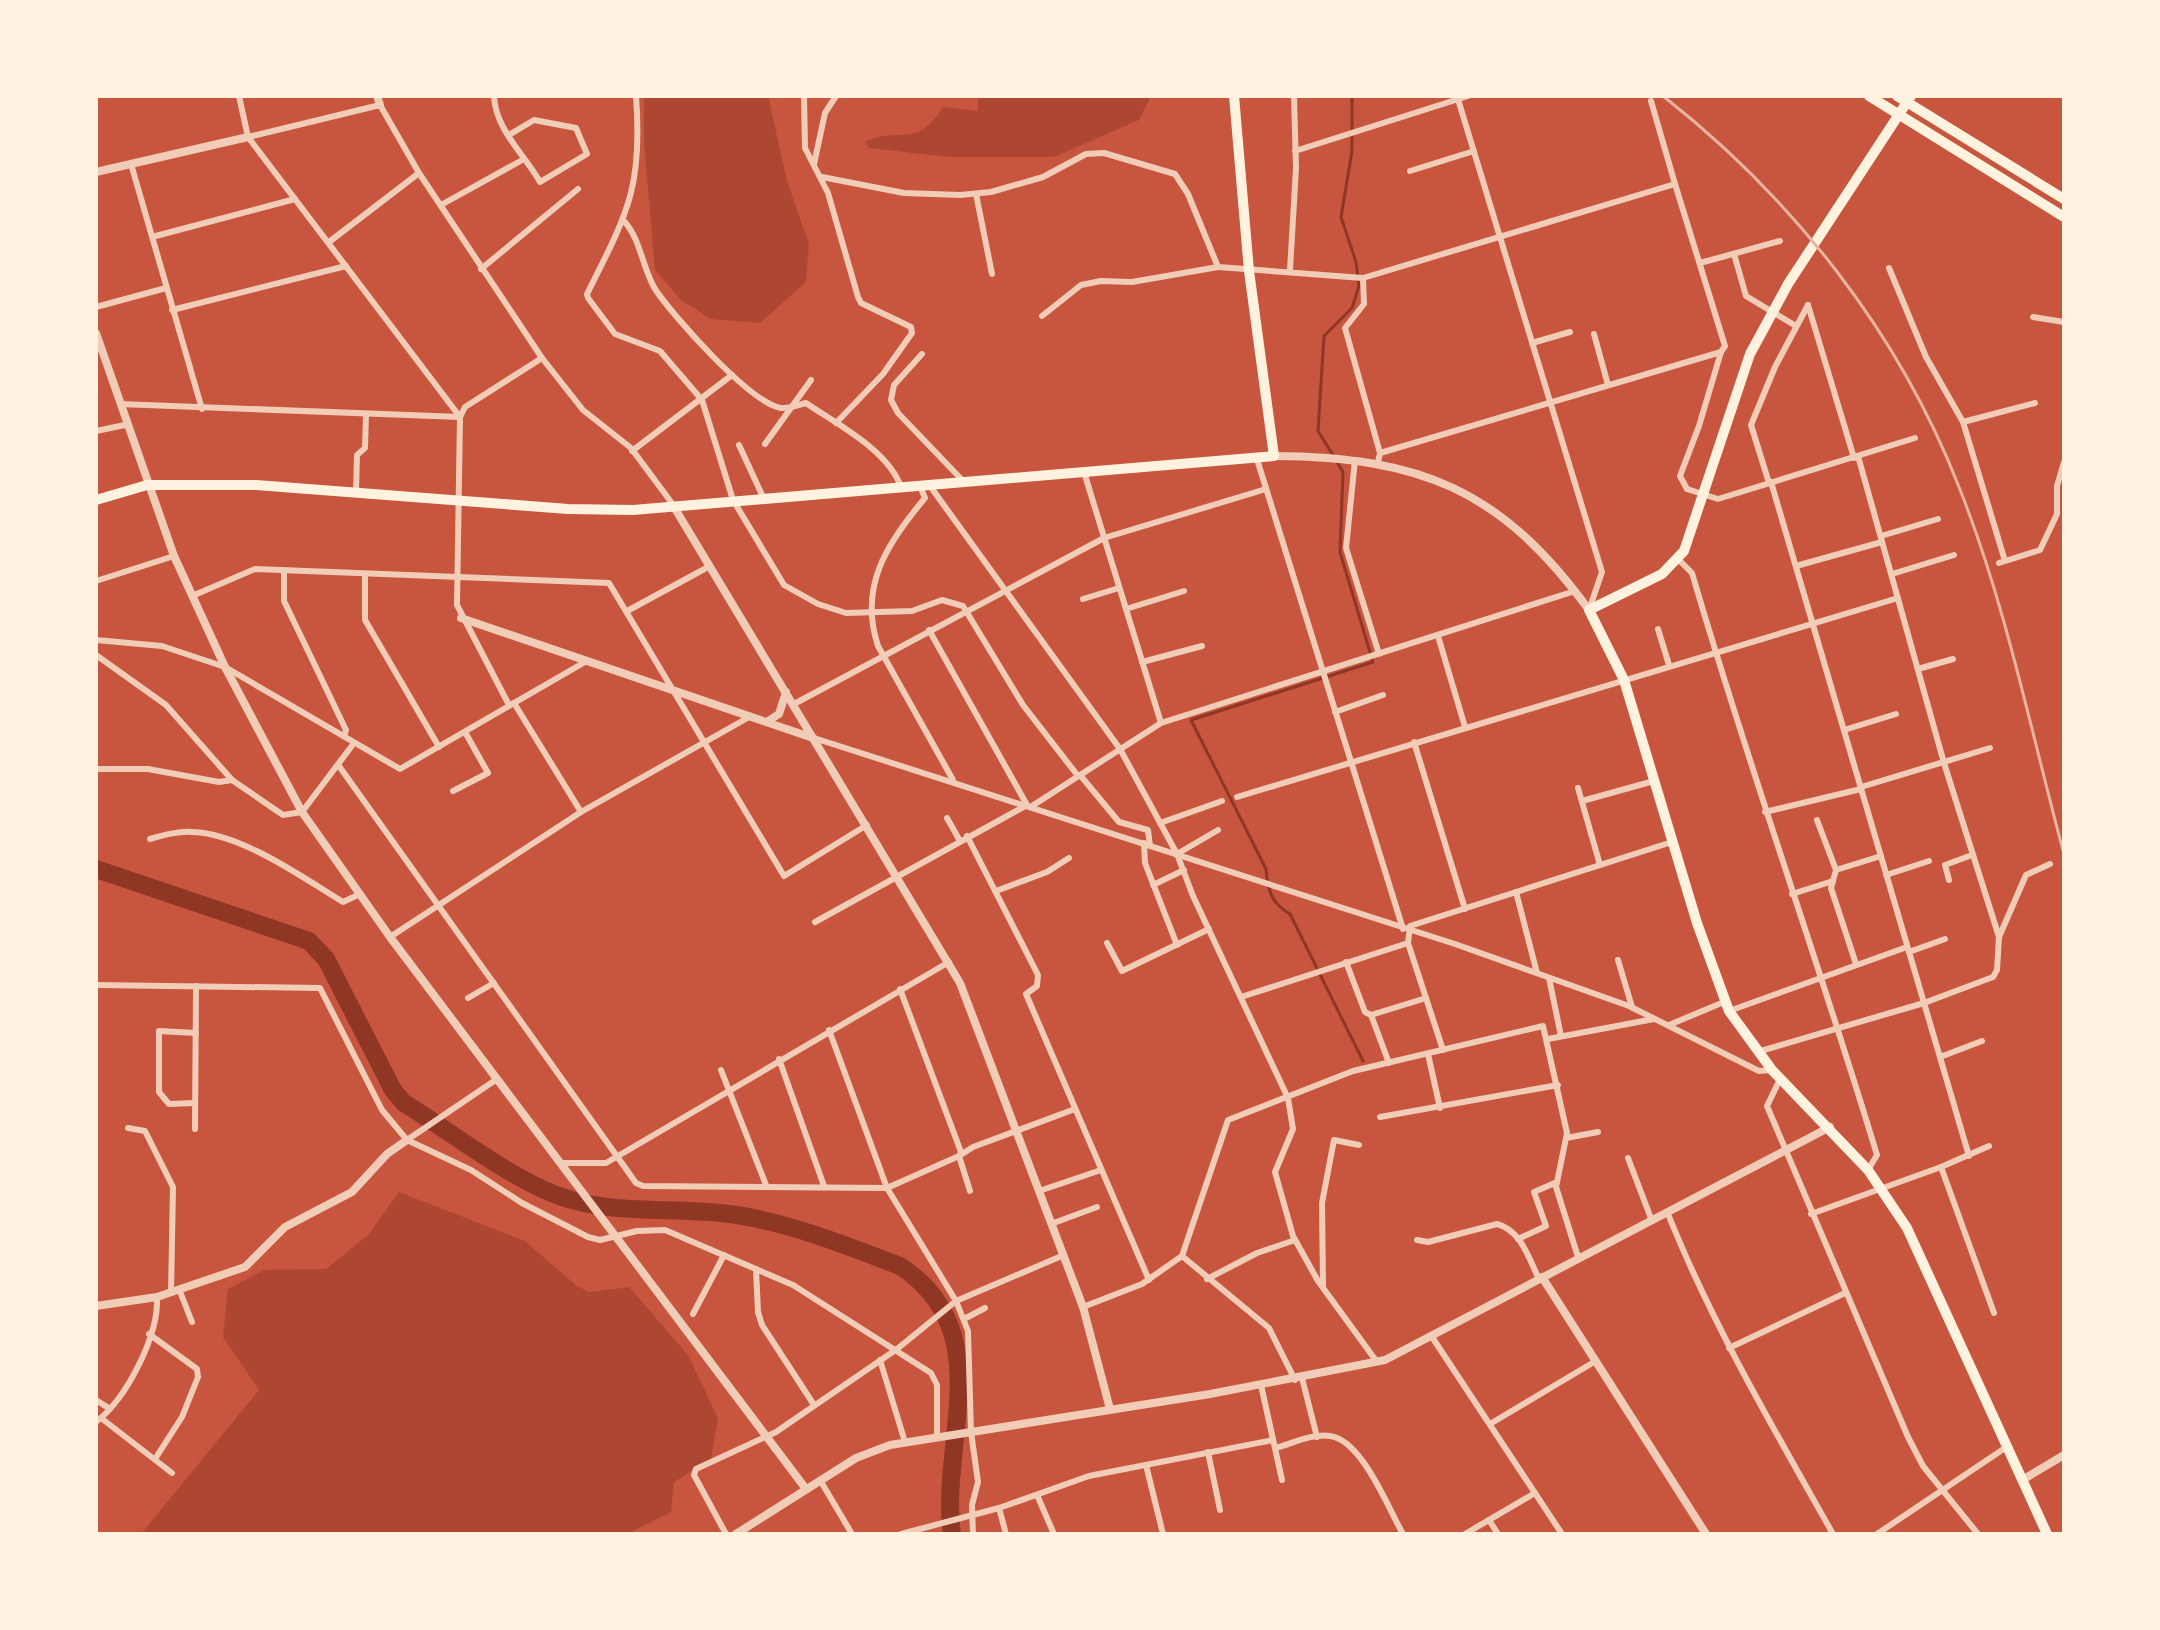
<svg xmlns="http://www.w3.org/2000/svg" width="2160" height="1630" font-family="'PT Serif',serif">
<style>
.green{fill:#ae4732}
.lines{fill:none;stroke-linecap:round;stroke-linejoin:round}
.stream{stroke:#8f3625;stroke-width:3}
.river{stroke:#8f3625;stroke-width:18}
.minor{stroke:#f1ccb7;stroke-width:6}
.tertiary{stroke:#f1ccb7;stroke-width:8}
.primary{stroke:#fff3e0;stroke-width:10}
.trunk{stroke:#fff3e0;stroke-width:10}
.rail{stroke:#e9b49f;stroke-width:3}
</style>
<rect width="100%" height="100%" fill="#c8553d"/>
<g class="green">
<path d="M644,96H768L787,181L809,244L806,282L760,323L711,319L681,300L655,270L644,142Z"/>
<path d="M978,96H1151L1139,120L1054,157H949L869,148L865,142C897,125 916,151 943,107L978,111Z"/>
<path d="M399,1192L525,1241L577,1286L589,1292L629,1287L688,1355L718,1418L711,1459L674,1482L671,1512L627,1534H141L259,1390L223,1337L228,1289L264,1270L326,1269L368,1235Z"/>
</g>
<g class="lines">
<g class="stream">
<path d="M1333,455L1318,431L1324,336L1352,308L1359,286L1356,262L1341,217L1352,151V96"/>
<path d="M1337,462L1343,472L1340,552L1373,662L1191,720L1266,869C1268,891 1271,903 1290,914L1363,1061"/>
</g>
<path class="river" d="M96,869L309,941L326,959L393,1090L404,1103C450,1131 512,1180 562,1197C617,1216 680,1206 737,1215C793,1224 847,1246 900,1266C1000,1331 939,1443 952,1534"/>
<g class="minor">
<path d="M239,96L248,137L460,417"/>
<path d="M494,96C495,129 525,155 540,182L587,154L576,128L534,120L509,135"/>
<path d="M636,96C643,188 627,214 587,294L588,298L615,334L660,351L702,400L733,500L784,585L818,604L846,613L912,611L942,600L963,606L1023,705L1078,776"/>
<path d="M804,96L805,148L828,193L858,297L861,303L911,327L912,333L883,374L836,423"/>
<path d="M1457,96L1602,572L1589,610"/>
<path d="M1651,101L1675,184"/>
<path d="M248,137L380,105L419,173L542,358L583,410L631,448L674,506"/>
<path d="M1295,151L1468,96"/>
<path d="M131,164L202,409"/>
<path d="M814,164L825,113L836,96"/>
<path d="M1410,171L1474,151"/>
<path d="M822,177L904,193L960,195L991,192L1043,177L1086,154L1104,153L1175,174L1188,194L1218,267L1363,278L1675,184L1725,346L1721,352L1380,453L1378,462"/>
<path d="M976,194L992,274"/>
<path d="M441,205L524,159"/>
<path d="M624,221C641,240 642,267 655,289C673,316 750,403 781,408C788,409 799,405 806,403C838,425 888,450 901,487"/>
<path d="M152,237L295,199"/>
<path d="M329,242L419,173"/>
<path d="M1734,254L1746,296L1796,326"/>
<path d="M1700,263L1780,241"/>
<path d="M1889,268L1926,357L1963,422L2005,561"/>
<path d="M481,269L578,189"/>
<path d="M1290,270L1296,168L1294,96"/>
<path d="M1363,278L1364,304L1345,328L1380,453"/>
<path d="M1808,305L1854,458"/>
<path d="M96,307L166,288"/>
<path d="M172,310L346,266"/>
<path d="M1042,316L1081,285L1101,281L1132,282L1218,267"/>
<path d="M2033,317L2064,322"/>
<path d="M1594,334L1608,385"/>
<path d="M1532,343L1570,332"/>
<path d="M1721,352L1699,426L1680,476L1687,489L1718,499L1915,438"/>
<path d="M922,354L894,385L891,400L898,413L965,483"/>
<path d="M120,404L460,417"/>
<path d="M1963,422L2035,403"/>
<path d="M96,431L125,425"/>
<path d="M765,444L811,380"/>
<path d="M739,445L763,497"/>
<path d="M632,451L732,375"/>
<path d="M1256,456L1403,929"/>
<path d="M1858,456L1944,763L1999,937"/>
<path d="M1355,460L1346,548L1379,654"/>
<path d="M1084,472L1161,723"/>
<path d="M1771,482L1969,1156"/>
<path d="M1769,483L1751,425L1775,367L1808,305"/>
<path d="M920,486L925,498C888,542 858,586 878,646L953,780"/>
<path d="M930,486L1120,749L1177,854L1193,896L1288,1098L1293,1129L1275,1172L1293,1236L1318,1281L1377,1362"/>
<path d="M356,492L357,455L365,448L366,414"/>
<path d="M1881,536L1938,519"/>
<path d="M1678,559L1692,573C1749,768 1818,960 1877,1155L1868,1170"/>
<path d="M1999,563L2040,550L2057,514V486L2064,462"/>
<path d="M1796,566L1882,542"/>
<path d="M284,570V601L346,730L344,736"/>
<path d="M365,574V620L439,747"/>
<path d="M1892,574L1954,555"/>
<path d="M96,581L174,556"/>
<path d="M192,596L255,569L609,583L784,876L867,825"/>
<path d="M1083,599L1119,588"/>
<path d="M1126,609L1184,591"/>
<path d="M629,610L710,566"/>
<path d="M1658,629L1669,665"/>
<path d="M929,630L1027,805"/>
<path d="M1438,636L1465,727"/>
<path d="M96,640L162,646L225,667L400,769L585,662"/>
<path d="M96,655L166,705L232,780L283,815L302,812L354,743"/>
<path d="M1142,662L1202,646"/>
<path d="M1918,669L1953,659"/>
<path d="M514,703L581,812"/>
<path d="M794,704L1104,538L1266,489"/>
<path d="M509,705L457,605L460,417L465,407L542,358"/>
<path d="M1335,712L1383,695"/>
<path d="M1844,730L1896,714"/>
<path d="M814,738L1455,944L1629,1006L1759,1071L1771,1070"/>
<path d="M1414,742L1465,909"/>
<path d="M339,766L636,1183L643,1186L887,1188L959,1156L961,1152L900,989"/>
<path d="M96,769H148L219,782L232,780"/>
<path d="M1080,775L1119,822L1148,830L1150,846"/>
<path d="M1861,787L1990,748"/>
<path d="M1578,788L1600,865"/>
<path d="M453,791L488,773L465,732"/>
<path d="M1237,797L1898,598"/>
<path d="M1582,801L1654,781"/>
<path d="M1032,806L1161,723L1575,591"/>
<path d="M1765,812L1861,789"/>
<path d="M947,818L960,841"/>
<path d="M1817,820L1836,870L1831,888L1856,964"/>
<path d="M1160,823L1222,801"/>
<path d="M967,836L1038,975L1037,986L1026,994L1149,1280"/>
<path d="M150,839C164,835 178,831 193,832C242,834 302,877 343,902L360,894"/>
<path d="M1144,843L1145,863L1177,945"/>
<path d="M1177,854L1218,830"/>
<path d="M1836,870L1881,856"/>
<path d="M1886,875L1929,861"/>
<path d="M1949,880L1945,865L1972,855"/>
<path d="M1153,885L1184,870"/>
<path d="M996,891L1047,872L1069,858"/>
<path d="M1516,892L1537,973"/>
<path d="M1792,894L1833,881"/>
<path d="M815,922L1027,805"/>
<path d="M390,937L581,812L751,716"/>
<path d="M1107,943L1122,971L1209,929"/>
<path d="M1909,952L1945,939"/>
<path d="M1618,960L1632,1007"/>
<path d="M1346,962L1365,1012L1371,1015L1426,998"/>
<path d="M1549,978L1561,1036"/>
<path d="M96,985L320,988L382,1110L407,1140L471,1170L522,1203L588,1237L600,1240L637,1231L665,1230L793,1285L931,1373L937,1385V1437"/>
<path d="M1241,997L1408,943"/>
<path d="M468,998L494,983"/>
<path d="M1729,1011L1907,947"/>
<path d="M1371,1015L1389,1063"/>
<path d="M1669,1025L1724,1002"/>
<path d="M829,1030L887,1188L956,1301L968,1331L971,1432L978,1482L972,1505L973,1534"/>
<path d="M1548,1039L1654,1019"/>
<path d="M1443,1050L1408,943L1410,926L1672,842"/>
<path d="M1757,1052L1924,1003L1993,977L1997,970L1999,937L2026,875L2050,864"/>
<path d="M1428,1054L1440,1108"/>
<path d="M1940,1057L1982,1041"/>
<path d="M779,1059L824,1186"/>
<path d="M721,1070L766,1185"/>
<path d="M1780,1079L1767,1106L1908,1437L1923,1466L1978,1534"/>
<path d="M195,1103L169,1104L159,1092V1031L196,1033"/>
<path d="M1380,1117L1558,1085"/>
<path d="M128,1128L145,1131L173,1187L171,1293"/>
<path d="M195,1129L196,986"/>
<path d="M1566,1138L1598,1132"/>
<path d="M407,1140L497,1079"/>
<path d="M1628,1158L1652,1221"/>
<path d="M560,1163H606L949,962"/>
<path d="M1941,1167L1994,1313"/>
<path d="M970,1191L959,1156L973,1147L1075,1109"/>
<path d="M1039,1191L1101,1170"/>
<path d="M1668,1214C1713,1326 1774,1429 1833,1534"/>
<path d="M1811,1214L1941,1167L1989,1146"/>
<path d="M1051,1224L1097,1207"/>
<path d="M1518,1239L1546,1226L1534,1192L1557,1182"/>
<path d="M1417,1240L1428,1242L1497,1224C1521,1230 1529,1259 1539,1279"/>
<path d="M1182,1256L1269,1328L1295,1380"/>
<path d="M756,1269L758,1312L762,1325L814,1405"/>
<path d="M1207,1279L1257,1253L1295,1240"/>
<path d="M1323,1285L1322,1203L1334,1140L1359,1145"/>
<path d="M179,1289L192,1322"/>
<path d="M1083,1307L1142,1284L1182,1256L1228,1120L1353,1071L1543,1026L1567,1133L1556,1187L1578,1257"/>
<path d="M693,1314L724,1255"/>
<path d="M964,1319L985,1308"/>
<path d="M149,1334L197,1369L198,1377L182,1417L155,1459"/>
<path d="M1432,1337L1562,1534"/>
<path d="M1729,1348L1845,1293"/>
<path d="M880,1360L905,1442"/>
<path d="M1302,1378L1317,1437"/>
<path d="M1261,1385L1282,1480"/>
<path d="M96,1400L110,1409"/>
<path d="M101,1418L172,1473"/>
<path d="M96,1422C127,1398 159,1335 157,1297"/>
<path d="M1490,1424L1594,1362"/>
<path d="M1275,1448C1291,1444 1313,1433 1330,1436C1362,1440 1388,1508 1403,1534"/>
<path d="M1208,1452L1220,1510"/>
<path d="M1146,1465L1163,1534"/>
<path d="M820,1480L852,1534"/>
<path d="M1037,1495L1054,1534"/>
<path d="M999,1508L1006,1534"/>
<path d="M1489,1520L1498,1534"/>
<path d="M726,1534L694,1475L696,1469L776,1432L897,1349L956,1301L1064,1255"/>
<path d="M901,1534L999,1508L1089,1476L1273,1440"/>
<path d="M1465,1534L1535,1493"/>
<path d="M1877,1534L2008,1446"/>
</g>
<g class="tertiary">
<path d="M377,96L380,105"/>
<path d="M96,172L248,137"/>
<path d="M96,333L174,556L225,667L302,812L390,937L806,1489"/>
<path d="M1274,456C1420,457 1501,489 1589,610"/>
<path d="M674,507L960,983L1083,1307L1110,1409"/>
<path d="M461,618L813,738"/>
<path d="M768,721L779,714L786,692"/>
<path d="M1542,1277L1706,1534"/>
<path d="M96,1306L157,1297L245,1267L285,1227L352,1192L387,1154L407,1140"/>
<path d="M2024,1479L2064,1455"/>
<path d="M736,1534L856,1458L890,1445L1210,1394L1385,1360L1830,1127"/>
</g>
<path class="primary" d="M1911,96L1788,284L1750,354L1684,551L1662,574L1589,610L1624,680L1697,923L1729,1011L1772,1070L1868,1170L1907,1228L2047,1534"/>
<g class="trunk">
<path d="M1869,96L2064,217"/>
<path d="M1897,96L2064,199"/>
<path d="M96,500L147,485H256L568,509L633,510L1274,456L1249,271L1234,96"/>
</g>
<path class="rail" d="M1663,96C1793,198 1899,333 1959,487C2006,605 2031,732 2064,854"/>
</g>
<rect width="2160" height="1630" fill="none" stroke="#fff3e0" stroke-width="196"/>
</svg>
